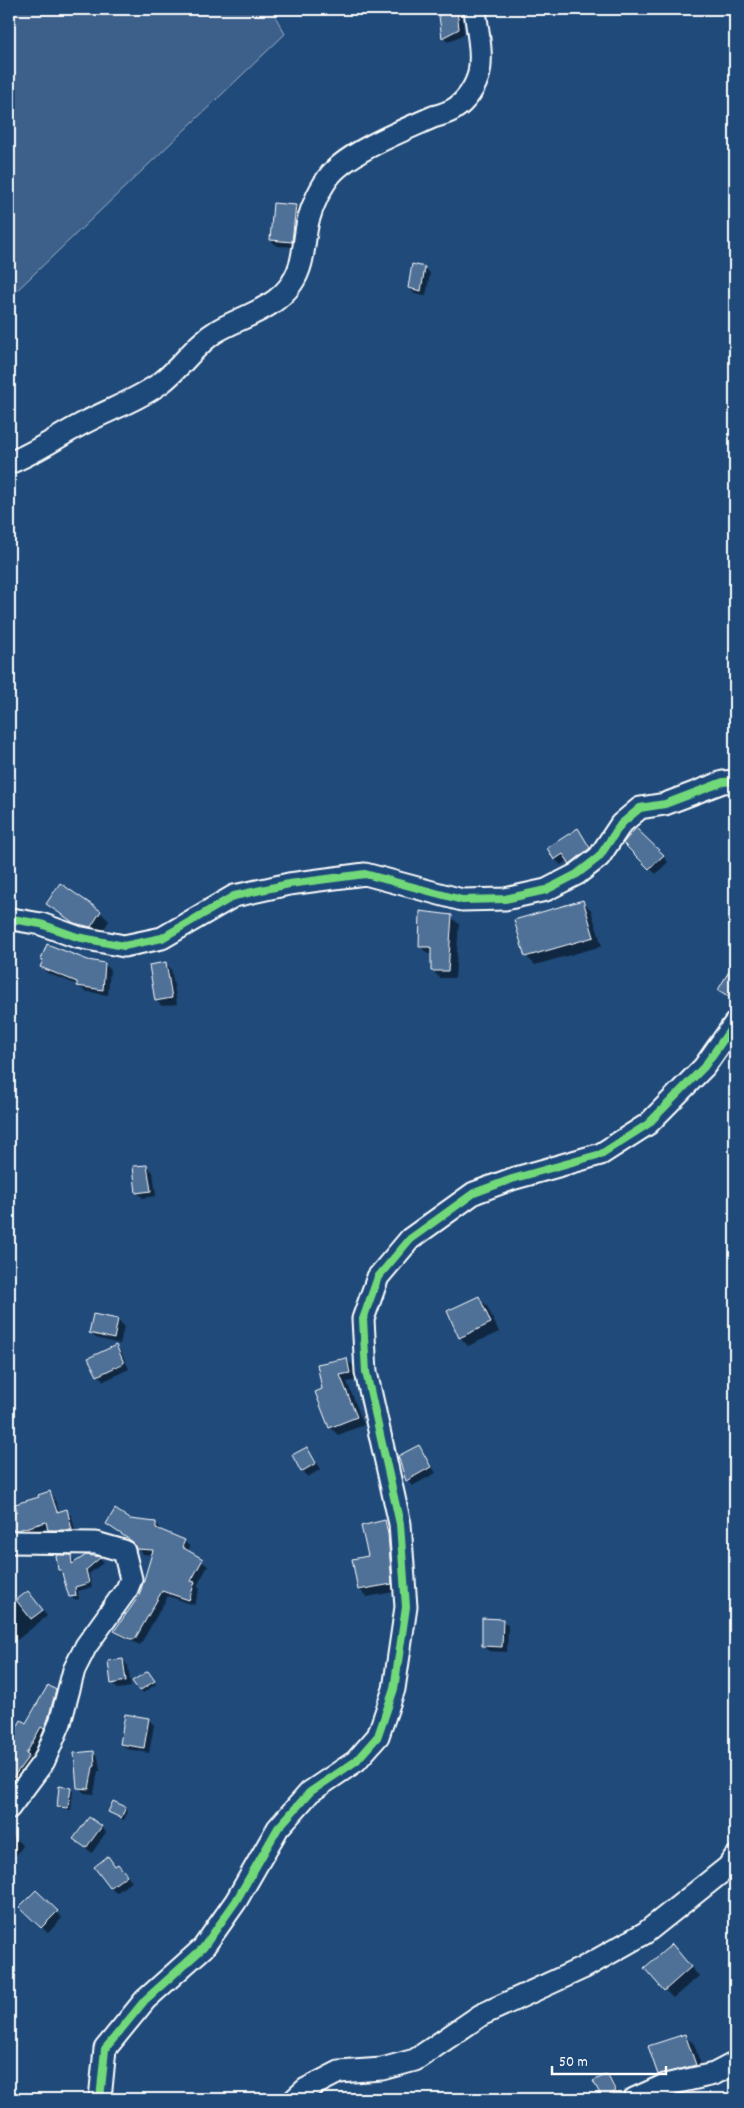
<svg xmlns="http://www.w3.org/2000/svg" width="744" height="2108" font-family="Dekko,sans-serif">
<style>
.green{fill:#3c618b;stroke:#9eb0c5}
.shadow{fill:#0007}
.building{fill:#507197;stroke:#fff}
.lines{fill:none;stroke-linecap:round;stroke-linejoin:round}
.minor-casing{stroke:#fff;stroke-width:25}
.minor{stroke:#1f4a7a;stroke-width:21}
.cycleway-casing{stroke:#1f4a7a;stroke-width:11}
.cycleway{stroke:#71d979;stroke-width:8}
</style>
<rect width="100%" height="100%" fill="#1f4a7a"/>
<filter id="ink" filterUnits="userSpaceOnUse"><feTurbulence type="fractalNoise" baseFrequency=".02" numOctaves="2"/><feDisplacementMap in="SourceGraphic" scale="10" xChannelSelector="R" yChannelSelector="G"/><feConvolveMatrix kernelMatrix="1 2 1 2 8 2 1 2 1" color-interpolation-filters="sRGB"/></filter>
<g filter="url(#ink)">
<path class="green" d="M9,9H271L285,34L9,298Z"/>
<g class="shadow">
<path d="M439,9H462L464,34L448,42L443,37Z"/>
<path d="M721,9H735V12L734,15Z"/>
<path d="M735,199V225L728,201Z"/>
<path d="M296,206L301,211L297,247L277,246L271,240Z"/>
<path d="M425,268L430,273L426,296L415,294L409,288Z"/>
<path d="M578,830L595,853L576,868L568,860L561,865L555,859Z"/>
<path d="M636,830L668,862L656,874L625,843Z"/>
<path d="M60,885L100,912L109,921L100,935L84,931L48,904Z"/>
<path d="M9,899L12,906L9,908Z"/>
<path d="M583,902L591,910L602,946L535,965L526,956Z"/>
<path d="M451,917L459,924L455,978H440L432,970V954H428L420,946Z"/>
<path d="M88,962L104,964L110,969L108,995L84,991L78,985L47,973L42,967Z"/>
<path d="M165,963L171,969L177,1004L162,1006L156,1000Z"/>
<path d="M730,973L735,976V1001L720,990Z"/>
<path d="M147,1166L153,1172L156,1196L143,1198L137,1192Z"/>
<path d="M479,1298L487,1306L499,1332L468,1346L460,1337Z"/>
<path d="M94,1315L118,1320L124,1326L120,1344L96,1338L91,1333Z"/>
<path d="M116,1346L121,1352L129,1369L104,1381L98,1375Z"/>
<path d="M347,1360L355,1368L357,1380L347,1382L364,1425L338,1435L330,1427L323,1389Z"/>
<path d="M418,1446L436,1473L412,1486L407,1480Z"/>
<path d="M307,1448L321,1469L308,1477L302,1471Z"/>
<path d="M49,1492L54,1498L60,1513L66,1511L72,1516L76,1535H54L48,1528L10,1535L9,1515L18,1512Z"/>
<path d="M130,1520L156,1523L161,1529V1532L184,1541L190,1547L188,1552L208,1566L197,1586L200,1589L194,1605L168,1596L140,1645L121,1636L116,1630L140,1597L153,1555L143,1554L135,1544L107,1523Z"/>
<path d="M384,1522L392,1530L399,1591L367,1597L359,1589Z"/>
<path d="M71,1556L75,1564L86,1557L100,1559L104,1562L89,1574L92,1587L78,1591L79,1599L74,1600L59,1570Z"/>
<path d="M27,1593L47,1616L17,1640L9,1635V1605Z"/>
<path d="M502,1620L508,1626L507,1652L489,1651L483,1646Z"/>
<path d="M123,1660L128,1666L131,1687L118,1689L112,1683Z"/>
<path d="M150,1675L156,1684L143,1693L134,1681Z"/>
<path d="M55,1691L61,1696L47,1732L31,1760L34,1762L9,1796V1747Z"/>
<path d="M148,1719L154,1725L149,1753L127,1749L121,1744Z"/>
<path d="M93,1752L98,1757L100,1771H98L94,1794L84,1793L79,1787Z"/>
<path d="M70,1789L73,1791L71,1810L60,1809L58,1806Z"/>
<path d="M114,1803L128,1811L124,1820L110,1812Z"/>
<path d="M101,1827L106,1832L92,1853L75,1839Z"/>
<path d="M9,1833L23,1846L9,1864Z"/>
<path d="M118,1865L132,1881L116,1893L110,1887Z"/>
<path d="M36,1892L62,1918L48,1933L21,1907Z"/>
<path d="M680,1955L699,1976L673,1998L665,1990Z"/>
<path d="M685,2036L694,2044L704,2074L668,2083L659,2074Z"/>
<path d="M606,2075L612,2081L621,2097L604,2098Z"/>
</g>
<g class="building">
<path d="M438,9H457L459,29L442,38Z"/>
<path d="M273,203L296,205L292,242L270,240Z"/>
<path d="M412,264L425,267L421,291L408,288Z"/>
<path d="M578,828L590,848L570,864L563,854L554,860L547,848Z"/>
<path d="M636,828L664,855L649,869L623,843Z"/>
<path d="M60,883L101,911L91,927L74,923L46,904Z"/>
<path d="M583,900L594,937L525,957L514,920Z"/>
<path d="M420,911L452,915L448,971H431V947H419Z"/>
<path d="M47,944L88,960L105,963L103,990L77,986V982L40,967L43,960L41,959Z"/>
<path d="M735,961V1000L718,990Z"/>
<path d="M166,962L172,998L155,1001L149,965Z"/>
<path d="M147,1165L151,1191L136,1193L133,1166Z"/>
<path d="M479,1296L491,1323L459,1338L447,1311Z"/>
<path d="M93,1314L118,1319L114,1339L89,1333Z"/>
<path d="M116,1345L124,1363L97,1376L88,1358Z"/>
<path d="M347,1358L350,1373L340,1375L357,1417L329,1428L315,1392L322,1389L317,1364Z"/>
<path d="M419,1445L431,1467L406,1481L398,1456Z"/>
<path d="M307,1447L316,1463L301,1472L292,1455Z"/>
<path d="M50,1491L57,1512L67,1509L72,1530H48L46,1522L18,1530H9V1513L17,1511L15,1504L39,1497L38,1495Z"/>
<path d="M115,1509L130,1519L156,1522V1528L185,1540L182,1547L203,1559L191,1581L195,1582L189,1600L162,1591L135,1639H130L114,1631L139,1596L153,1550L136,1549L133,1542L106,1524Z"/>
<path d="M385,1520L388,1534L392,1584L358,1590L352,1559L368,1556L361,1526Z"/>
<path d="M56,1555H71L72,1564L86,1555L101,1557L86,1570L89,1583L75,1587L76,1596L69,1597L61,1570H58Z"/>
<path d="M28,1591L43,1610L31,1619L16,1600Z"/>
<path d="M482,1618L503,1619L502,1647L482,1646Z"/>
<path d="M123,1659L126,1681L111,1684L108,1661Z"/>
<path d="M148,1671L155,1681L139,1691L132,1681Z"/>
<path d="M48,1685L56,1690L48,1719L44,1729L41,1727L26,1754L29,1756L9,1783V1742L21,1720L26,1723Z"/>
<path d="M125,1714L149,1718L144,1748L120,1744Z"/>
<path d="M94,1751L95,1766L93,1767L89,1789L77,1788L74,1753Z"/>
<path d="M59,1786L71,1788L68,1808L57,1807Z"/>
<path d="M113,1801L126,1807L121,1818L108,1812Z"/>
<path d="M89,1817L102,1826L86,1848L73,1839Z"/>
<path d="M108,1856L115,1866L118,1864L127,1875L110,1888L94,1867Z"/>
<path d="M36,1890L58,1911L41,1928L19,1907Z"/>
<path d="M672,1944L691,1967L664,1991L644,1968Z"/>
<path d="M685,2034L696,2065L658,2075L648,2046Z"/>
<path d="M607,2074L616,2091L603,2099L593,2081Z"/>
</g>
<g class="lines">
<defs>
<g id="minor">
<path d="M9,463C35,453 57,437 82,424C108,410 138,400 162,382C182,367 195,344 217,331C243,316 275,309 292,283C305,264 303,242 308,221C312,206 321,186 331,174C351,151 404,130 433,117C440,115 448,113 454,109C466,102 476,86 479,73C483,52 477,30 475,9"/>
<path d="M9,921L12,919L41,924L77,937L124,946L162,938L234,896L289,884L365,874L462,900L505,899L546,890L577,874L599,857L621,824L640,808L665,804L723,782L735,781"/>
<path d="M9,1542L96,1543L124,1551L131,1579L127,1589L86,1646L74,1670L60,1723L44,1761L9,1808"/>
<path d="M100,2099L105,2049L145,2000L203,1948L236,1901L278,1828L310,1792L356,1761L378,1736L394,1689L406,1607L400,1524L366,1372L363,1319L378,1277L410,1239L474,1193L512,1179L601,1154L648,1124L704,1067L735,1023"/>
<path d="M295,2099L306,2089L339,2072L382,2069L415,2060L481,2015L583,1968L645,1933L728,1867L735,1857"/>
<path d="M634,2099L665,2085L714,2074L735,2063"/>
</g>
</defs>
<use href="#minor" class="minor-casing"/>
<use href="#minor" class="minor"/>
<defs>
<g id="cycleway">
<path d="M9,921L12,919L41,924L77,937L124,946L162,938L234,896L289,884L365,874L462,900L505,899L546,890L577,874L599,857L621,824L640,808L665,804L723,782L735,781"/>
<path d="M100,2099L105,2049L145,2000L203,1948L236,1901L278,1828L310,1792L356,1761L378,1736L394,1689L406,1607L400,1524L366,1372L363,1319L378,1277L410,1239L474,1193L512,1179L601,1154L648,1124L704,1067L735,1023"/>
</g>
</defs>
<use href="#cycleway" class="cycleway-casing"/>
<use href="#cycleway" class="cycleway"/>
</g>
</g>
<rect width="744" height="2108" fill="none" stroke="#1f4a7a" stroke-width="30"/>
<rect x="15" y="15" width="714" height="2078" fill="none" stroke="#fff" stroke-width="2" filter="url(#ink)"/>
<path d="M552 2066v8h114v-8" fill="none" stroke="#ffffff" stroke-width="2.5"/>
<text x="559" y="2066" font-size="15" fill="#ffffff" stroke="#1f4a7a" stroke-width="4" paint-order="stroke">50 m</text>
</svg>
